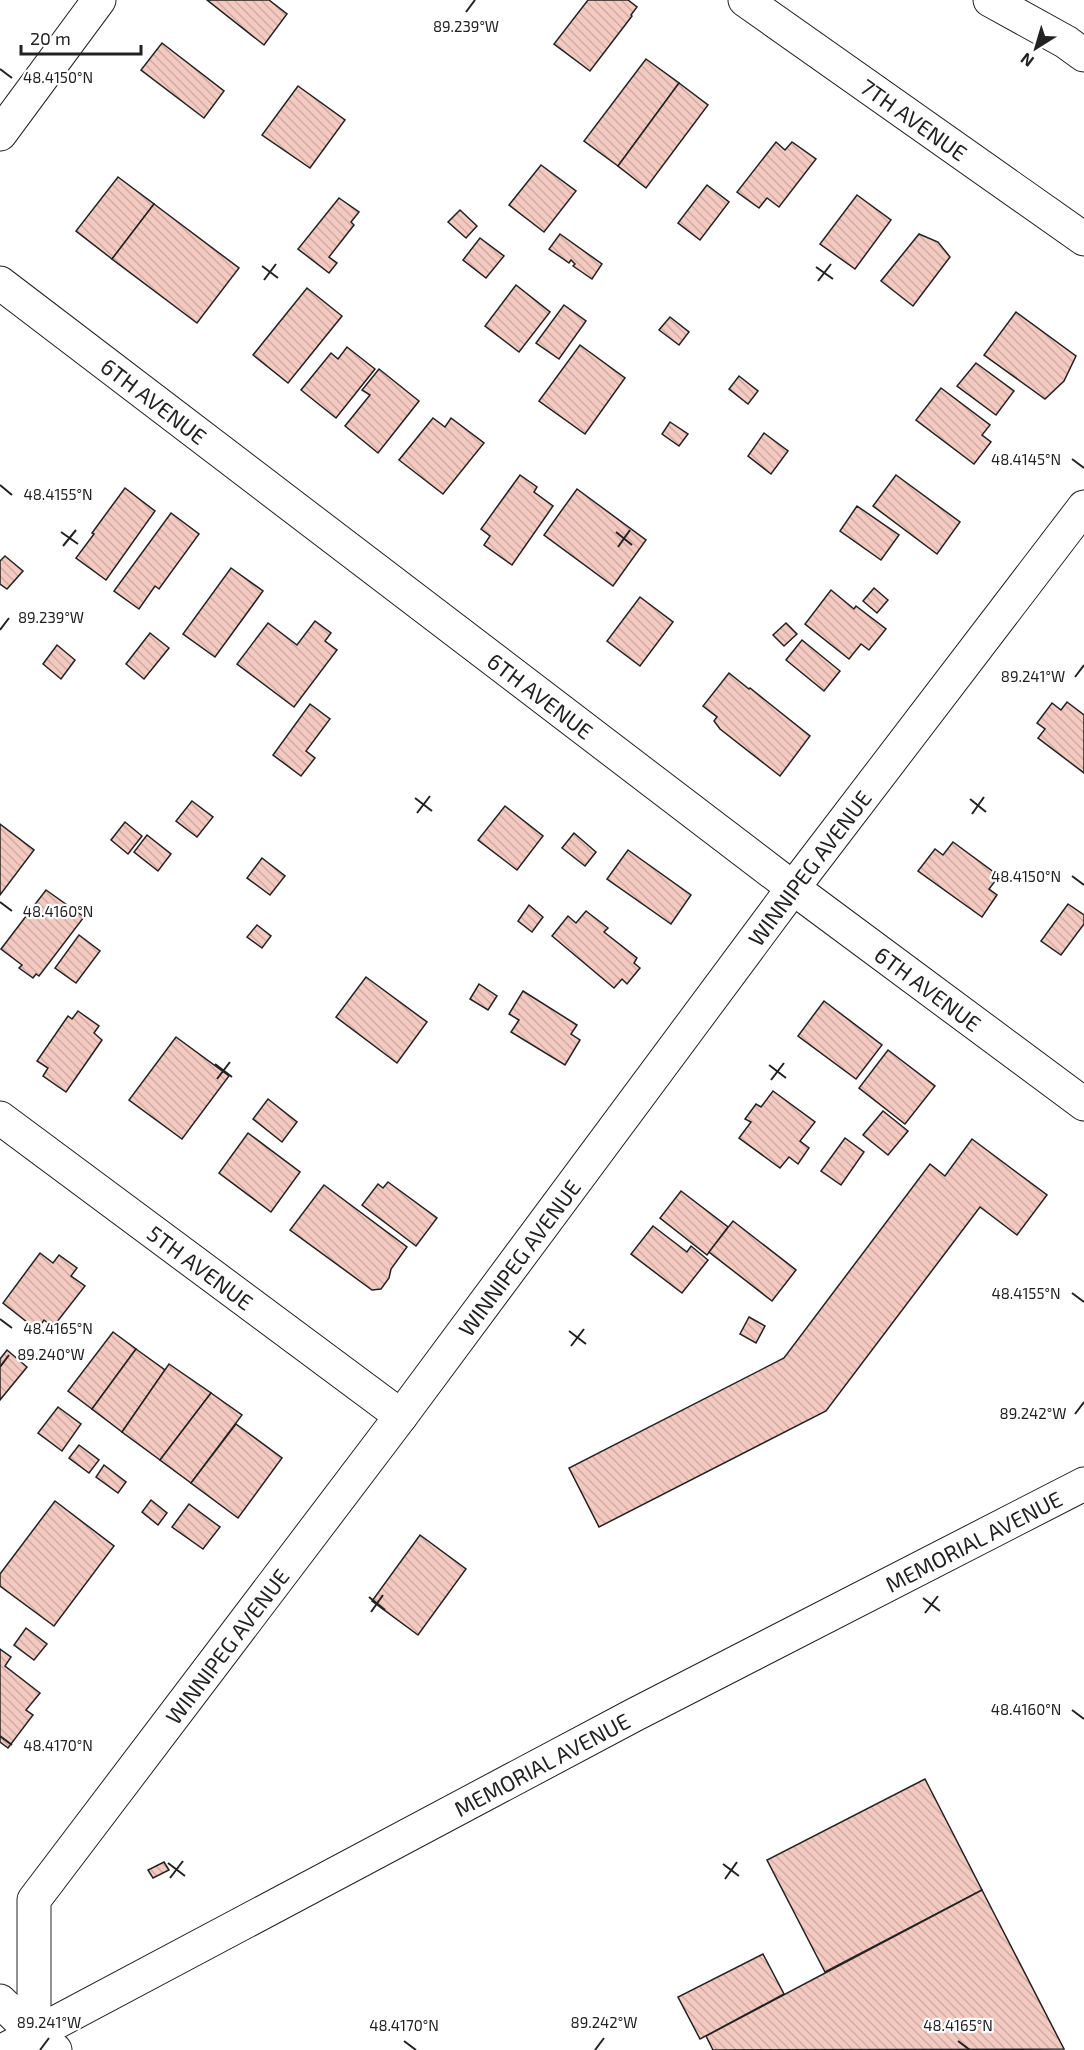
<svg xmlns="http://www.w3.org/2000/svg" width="1084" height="2050" font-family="'Exo 2',sans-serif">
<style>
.building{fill:url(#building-back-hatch);stroke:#222;stroke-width:1.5}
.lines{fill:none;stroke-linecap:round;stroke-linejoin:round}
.minor-casing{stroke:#222;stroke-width:35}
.major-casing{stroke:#222;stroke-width:35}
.minor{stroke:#fff;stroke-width:33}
.major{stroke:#fff;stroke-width:33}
.ticks{fill:none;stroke:#222;stroke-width:2}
.labels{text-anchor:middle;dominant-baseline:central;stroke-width:4.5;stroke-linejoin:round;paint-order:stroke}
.street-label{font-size:22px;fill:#222;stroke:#fff}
.ticks-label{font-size:15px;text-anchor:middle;fill:#222;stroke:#fff;stroke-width:4.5;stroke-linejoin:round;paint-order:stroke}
</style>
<defs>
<pattern id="building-back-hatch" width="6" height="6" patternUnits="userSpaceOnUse" patternTransform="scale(1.5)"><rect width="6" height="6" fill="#f3c9c0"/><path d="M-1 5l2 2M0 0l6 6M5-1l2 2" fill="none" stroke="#d0aca5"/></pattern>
</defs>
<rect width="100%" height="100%" fill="#fff"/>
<g class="building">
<path d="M207,0H269L287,14L264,45Z"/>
<path d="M588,0H628L637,7L631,15L632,16L590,71L554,44Z"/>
<path d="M162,43L224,91L204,118L141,70Z"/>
<path d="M646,59L679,83L618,166L584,141Z"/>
<path d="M679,83L708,105L646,188L618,166Z"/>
<path d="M298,86L345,120L310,168L262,135Z"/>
<path d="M776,142L785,150L792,142L816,159L779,207L767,198L759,208L737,192Z"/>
<path d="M541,165L576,191L544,232L509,205Z"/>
<path d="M118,177L154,204L112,259L76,231Z"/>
<path d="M707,185L729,202L700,240L678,223Z"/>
<path d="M857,195L891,220L855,269L820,244Z"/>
<path d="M339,198L359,212L351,222L354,225L329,257L337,263L329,273L298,249Z"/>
<path d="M154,204L239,268L197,323L112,259Z"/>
<path d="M460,210L477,226L466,238L448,222Z"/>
<path d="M560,234L602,264L592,279L573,266L575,264L571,260L569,263L549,249Z"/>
<path d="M919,234L938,242L950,257L913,306L881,281Z"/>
<path d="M480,238L504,256L486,278L463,260Z"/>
<path d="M516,285L550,312L519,352L485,326Z"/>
<path d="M307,288L342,316L288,383L253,355Z"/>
<path d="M564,305L586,321L559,359L536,343Z"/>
<path d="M1016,312L1076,356L1064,381L1045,399L984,355Z"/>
<path d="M670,317L689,332L679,345L659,330Z"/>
<path d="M580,345L625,378L585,434L539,401Z"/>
<path d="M347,347L375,369L336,418L301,390L331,353L338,359Z"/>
<path d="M976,363L1014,391L996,415L957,386Z"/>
<path d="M379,369L419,401L378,453L345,426L370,395L362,390Z"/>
<path d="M739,376L758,391L748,404L729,389Z"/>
<path d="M941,388L990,425L982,435L991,442L974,464L916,420Z"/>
<path d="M433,418L445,427L451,418L484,443L443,494L399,460Z"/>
<path d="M670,422L688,434L679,446L662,434Z"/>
<path d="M764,433L788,451L771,474L748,456Z"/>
<path d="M520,475L537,487L534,492L553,506L512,565L484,545L490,536L481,529Z"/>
<path d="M896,475L960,522L937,554L873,506Z"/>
<path d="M125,488L155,511L106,580L76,558L94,534L92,533Z"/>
<path d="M577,489L646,540L613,586L544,535Z"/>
<path d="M857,506L899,535L881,560L840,531Z"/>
<path d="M171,513L199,534L159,589L155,586L139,609L114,591Z"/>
<path d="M5,556L23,571L7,589L0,584V561Z"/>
<path d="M231,568L263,591L215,657L183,634Z"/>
<path d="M874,588L888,600L877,613L863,601Z"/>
<path d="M831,590L854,609L856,606L886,629L869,650L861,644L849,659L805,624Z"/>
<path d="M640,597L673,622L640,666L607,641Z"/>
<path d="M315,621L331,633L325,641L337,650L294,707L237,664L268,623L297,645Z"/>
<path d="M786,623L797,634L784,646L773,635Z"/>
<path d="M150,633L169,648L144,679L126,664Z"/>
<path d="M802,640L840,671L824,691L786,660Z"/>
<path d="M57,645L75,660L61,679L43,664Z"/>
<path d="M729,673L749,689L750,688L810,736L780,776L720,729L714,721L717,717L703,706Z"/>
<path d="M1067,702L1084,715V773L1038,738L1045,729L1037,723L1052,703L1061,710Z"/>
<path d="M310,704L330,719L306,751L315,758L301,776L273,755Z"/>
<path d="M192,801L213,817L197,837L176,821Z"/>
<path d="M505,806L543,836L517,870L478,840Z"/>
<path d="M125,822L142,836L128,854L111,840Z"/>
<path d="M0,824L34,850L0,895Z"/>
<path d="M574,833L596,852L585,866L562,848Z"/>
<path d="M147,835L171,854L158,871L134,852Z"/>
<path d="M953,842L999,876L989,889L997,895L982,917L918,871L935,849L943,855Z"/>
<path d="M628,850L691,895L671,924L607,879Z"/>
<path d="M262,858L285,876L270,895L247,878Z"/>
<path d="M46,890L84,917L39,976L36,974L33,978L19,968L22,965L1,949Z"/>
<path d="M1068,904L1084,915V924L1061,955L1041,941Z"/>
<path d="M529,905L543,917L532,932L518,921Z"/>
<path d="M586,911L608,928L604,932L637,958L634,963L640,968L627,984L622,979L614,988L552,936L568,916L576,923Z"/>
<path d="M257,925L271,936L262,948L247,937Z"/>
<path d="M79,935L100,951L76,983L55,968Z"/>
<path d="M366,977L427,1022L397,1063L336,1017Z"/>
<path d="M479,984L497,996L488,1010L470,999Z"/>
<path d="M523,991L577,1025L571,1034L580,1040L565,1065L511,1032L519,1020L509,1014Z"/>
<path d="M824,1001L882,1045L856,1079L798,1036Z"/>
<path d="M78,1011L99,1026L94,1033L102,1040L66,1092L43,1076L48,1068L37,1061L68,1016L72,1019Z"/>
<path d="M176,1037L229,1076L182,1139L129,1100Z"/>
<path d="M888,1050L935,1086L905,1124L859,1088Z"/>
<path d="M773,1091L815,1122L800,1141L809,1148L798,1164L789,1157L780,1168L739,1138L751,1122L745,1119L756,1104L761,1107Z"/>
<path d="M268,1099L297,1122L282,1142L253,1119Z"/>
<path d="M883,1111L908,1131L888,1155L863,1135Z"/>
<path d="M248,1133L300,1172L271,1212L219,1173Z"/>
<path d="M845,1138L864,1152L841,1185L821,1171Z"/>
<path d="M972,1139L1047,1195L1017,1235L980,1207L826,1411L599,1527L569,1468L784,1358L930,1164L945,1176Z"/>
<path d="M388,1182L437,1218L416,1246L362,1205L378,1184L383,1188Z"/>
<path d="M324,1185L407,1247L391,1269L389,1278L381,1289L372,1290L290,1230Z"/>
<path d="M681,1191L728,1227L707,1255L660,1218Z"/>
<path d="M733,1221L796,1270L772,1301L709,1252Z"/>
<path d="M653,1226L687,1252L691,1246L708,1260L682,1293L631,1254Z"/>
<path d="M40,1253L53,1263L59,1255L77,1268L71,1276L85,1286L53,1327L44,1320L37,1330L3,1303Z"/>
<path d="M749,1317L765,1326L756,1343L740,1334Z"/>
<path d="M113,1332L136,1349L92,1409L68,1391Z"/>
<path d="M136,1349L165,1370L122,1432L92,1409Z"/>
<path d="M7,1350L27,1367L0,1400V1359Z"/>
<path d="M169,1364L211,1393L160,1460L122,1432Z"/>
<path d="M211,1393L242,1415L191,1483L160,1460Z"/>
<path d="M58,1407L81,1424L62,1451L38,1433Z"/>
<path d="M236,1424L282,1458L238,1518L191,1483Z"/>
<path d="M79,1445L99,1460L89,1473L69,1458Z"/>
<path d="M104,1465L126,1482L118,1493L96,1477Z"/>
<path d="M151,1500L167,1513L158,1525L142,1512Z"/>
<path d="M55,1501L114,1546L54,1626L0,1586V1574Z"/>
<path d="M189,1504L220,1527L203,1549L172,1527Z"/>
<path d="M420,1535L466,1569L418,1635L372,1601Z"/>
<path d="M26,1628L47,1644L34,1660L14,1645Z"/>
<path d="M0,1649L11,1657L5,1666L40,1693L26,1710L33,1715L8,1748L0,1742Z"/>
<path d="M925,1779L982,1890L825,1972L767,1860Z"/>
<path d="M164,1862L169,1870L153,1878L148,1870Z"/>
<path d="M982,1890L1064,2049L713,2050L706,2036Z"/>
<path d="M763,1954L784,1994L700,2039L678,1997Z"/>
</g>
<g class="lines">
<defs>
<g id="minor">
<path id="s1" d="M745,0L1084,239"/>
<path d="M0,134L99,0"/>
<path id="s2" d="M0,283L793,888L1084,1104"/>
<path id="s3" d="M0,1118L401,1416"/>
<path d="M0,2001L34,2034L55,2050"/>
<path id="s4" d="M34,2034V1900L401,1416L793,888L1084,507"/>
</g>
<g id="major">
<path d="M990,0L1066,42L1084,55"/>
<path id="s5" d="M4,2050L634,1715L1084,1484"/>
</g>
</defs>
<use href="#minor" class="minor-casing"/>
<use href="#major" class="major-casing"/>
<use href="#minor" class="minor"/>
<use href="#major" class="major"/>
</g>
<path class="ticks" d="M466,12L475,0M0,69L12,78M262,266L278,278M816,267L833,279M264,280L276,264M818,281L831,264M1072,459L1084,468M0,485L12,495M61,532L78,544M616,532L632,545M63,546L76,530M618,547L630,530M0,630L9,618M1075,677L1084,665M415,798L432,811M970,799L986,812M417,813L430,796M972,814L984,797M1072,876L1084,885M0,902L12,911M215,1064L232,1077M769,1065L786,1078M217,1079L230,1062M771,1080L784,1063M1072,1293L1084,1302M0,1319L12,1328M569,1331L586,1344M571,1346L584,1329M0,1367L9,1355M1075,1414L1084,1402M369,1597L385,1610M923,1598L940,1611M371,1612L383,1595M925,1613L938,1596M1072,1710L1084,1719M0,1736L12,1745M168,1863L185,1876M723,1864L739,1876M170,1878L183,1861M725,1879L737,1862M404,2041L416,2050M958,2041L970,2050M40,2050L49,2038M595,2050L604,2038"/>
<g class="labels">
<g class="street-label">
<text stroke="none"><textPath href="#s1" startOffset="207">7TH AVENUE</textPath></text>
<text stroke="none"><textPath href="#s2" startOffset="194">6TH AVENUE</textPath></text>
<text stroke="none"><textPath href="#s2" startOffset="680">6TH AVENUE</textPath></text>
<text stroke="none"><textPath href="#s4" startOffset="1425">WINNIPEG AVENUE</textPath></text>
<text stroke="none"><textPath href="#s2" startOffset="1166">6TH AVENUE</textPath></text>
<text stroke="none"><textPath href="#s4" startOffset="939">WINNIPEG AVENUE</textPath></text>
<text stroke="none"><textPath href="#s3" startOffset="250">5TH AVENUE</textPath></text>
<text stroke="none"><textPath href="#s5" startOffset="1095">MEMORIAL AVENUE</textPath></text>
<text stroke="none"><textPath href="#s4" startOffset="453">WINNIPEG AVENUE</textPath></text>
<text stroke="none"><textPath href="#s5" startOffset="609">MEMORIAL AVENUE</textPath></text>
</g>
</g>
<g class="ticks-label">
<text x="466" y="32">89.239°W</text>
<text x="58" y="83">48.4150°N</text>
<text x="1026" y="465">48.4145°N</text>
<text x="58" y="500">48.4155°N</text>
<text x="51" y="623">89.239°W</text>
<text x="1033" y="682">89.241°W</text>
<text x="1026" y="882">48.4150°N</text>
<text x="58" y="917">48.4160°N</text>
<text x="1026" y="1299">48.4155°N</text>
<text x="58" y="1334">48.4165°N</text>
<text x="51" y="1360">89.240°W</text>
<text x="1033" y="1419">89.242°W</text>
<text x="1026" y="1715">48.4160°N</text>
<text x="58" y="1751">48.4170°N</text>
<text x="49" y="2028">89.241°W</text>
<text x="604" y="2028">89.242°W</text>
<text x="404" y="2031">48.4170°N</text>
<text x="958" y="2031">48.4165°N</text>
</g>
<g transform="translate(1036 48) rotate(217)" stroke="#ffffff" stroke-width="4.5" paint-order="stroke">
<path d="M0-4.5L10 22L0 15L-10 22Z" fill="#222222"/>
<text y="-9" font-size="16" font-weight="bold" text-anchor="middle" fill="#222222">N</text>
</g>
<path d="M21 45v9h120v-9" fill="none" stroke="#222222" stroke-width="3"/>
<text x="30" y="45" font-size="18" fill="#222222" stroke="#ffffff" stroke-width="4.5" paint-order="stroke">20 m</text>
</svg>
